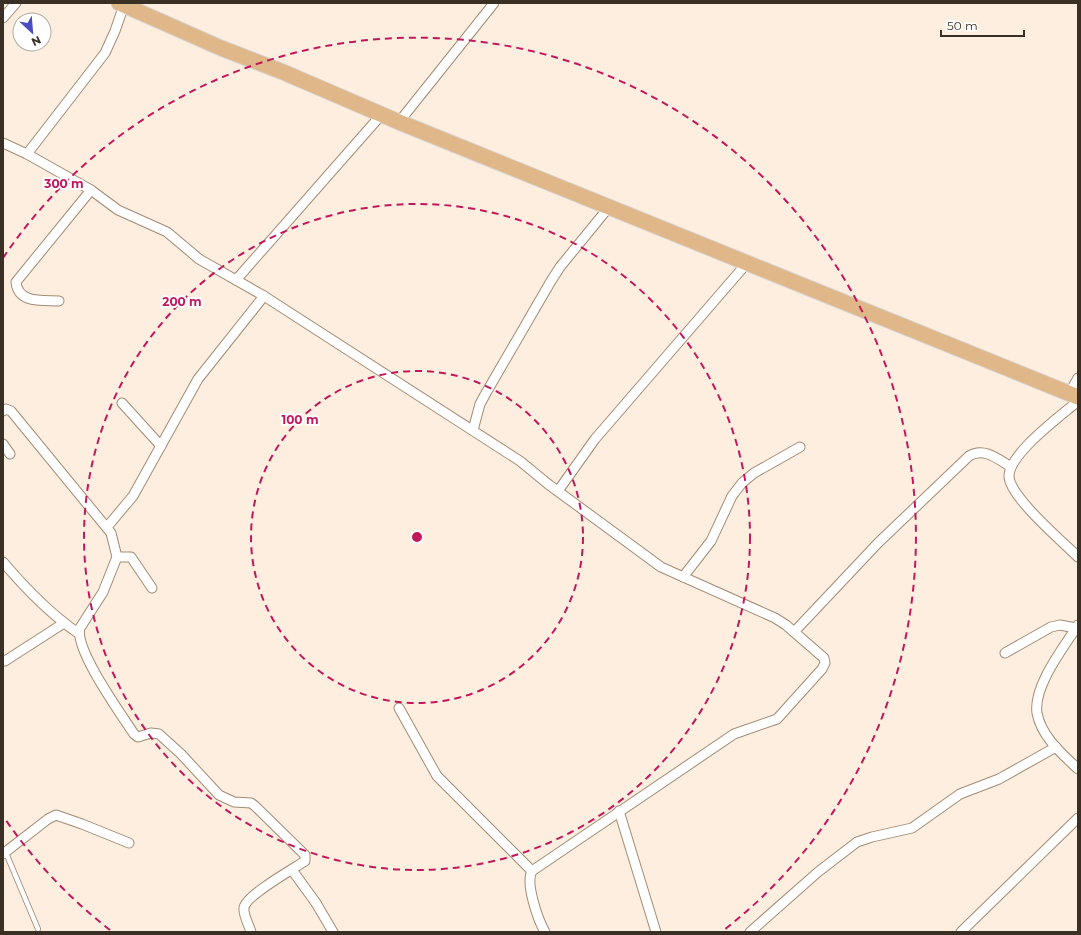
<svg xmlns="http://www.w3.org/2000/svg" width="1081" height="935" font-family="Montserrat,sans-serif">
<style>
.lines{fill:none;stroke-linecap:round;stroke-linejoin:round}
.lane-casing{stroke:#a28b74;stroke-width:6}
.street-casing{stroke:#a28b74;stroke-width:11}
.primary-casing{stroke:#d7d5d3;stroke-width:17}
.lane{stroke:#fff;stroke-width:4.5}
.street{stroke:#fff;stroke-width:9}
.primary{stroke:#e0b789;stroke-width:15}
.ring{fill:none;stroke:#c2185b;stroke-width:2;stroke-dasharray:7 5}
.centre{fill:#c2185b;stroke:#fefefe;stroke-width:2}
.ring-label{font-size:12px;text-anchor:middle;font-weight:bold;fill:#c2185b;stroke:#fefefe;stroke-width:4;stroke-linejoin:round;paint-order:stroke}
</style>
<rect width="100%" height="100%" fill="#feeedf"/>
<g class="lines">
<defs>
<path id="lane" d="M6,853L38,929"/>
<g id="street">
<path d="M3,18L16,3"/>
<path d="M399,122L494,3"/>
<path d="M3,143L27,154L91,190L118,210L167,232L199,259L264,296L520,461L548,484L661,567L775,618L786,625L824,658L825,663L822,669L777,719L734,734L532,871C525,883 538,920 545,932"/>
<path d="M27,154L105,53L115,31L124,5"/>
<path d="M236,280L382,114"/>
<path d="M59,301C43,300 18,304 16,282L91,190"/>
<path d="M1069,394L1078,378"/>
<path d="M1078,401C1061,416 1008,454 1009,477C1011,498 1062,541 1078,557"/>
<path d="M122,403L161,446"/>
<path d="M3,411L6,409L11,411L111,533L117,557L103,592L80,628C74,649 121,714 134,734L138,737L151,733L159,734L181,754L219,795L234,802L251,803L255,806L305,855V861C293,869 245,896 244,908C243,915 249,925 251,932"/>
<path d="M473,430L480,404L486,393L551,281L560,267L609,207"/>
<path d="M3,444L10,454"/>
<path d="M558,491L595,439L747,263"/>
<path d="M107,527L133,496L198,379L264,296"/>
<path d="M117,557H131L152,588"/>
<path d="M3,562C26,589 49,613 78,633"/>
<path d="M683,577L711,541L732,496L742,483L754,473L800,447"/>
<path d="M1078,625C1064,647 1033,686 1037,713C1041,736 1062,754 1078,769"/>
<path d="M794,632L878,543L969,456C984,447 998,459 1011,467"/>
<path d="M1005,653L1051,627L1060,625L1076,628"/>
<path d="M5,661L64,623"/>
<path d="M399,708L437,776L532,871"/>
<path d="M619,811L656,932"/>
<path d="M3,854L48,819L56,815L82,824L129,843"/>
<path d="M292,870L316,903L333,932"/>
<path d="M750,932L818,872L857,842L872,837L912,828L960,794L999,779L1056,747"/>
<path d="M961,932L1078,818"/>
</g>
<path id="primary" d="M119,3L221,48L283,72L399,122L1078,397"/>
</defs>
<use href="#lane" class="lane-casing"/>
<use href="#street" class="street-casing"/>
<use href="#primary" class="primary-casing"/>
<use href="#lane" class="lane"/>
<use href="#street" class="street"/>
<use href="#primary" class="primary"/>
</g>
<g class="ring">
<circle cx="417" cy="537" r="166"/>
<circle cx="417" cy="537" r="333"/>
<path d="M110 930A499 499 0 0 1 3 816M3 258A499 499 0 1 1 724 930"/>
</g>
<circle cx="417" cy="537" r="6" class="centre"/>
<g class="ring-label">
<text x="64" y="188">300 m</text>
<text x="182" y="306">200 m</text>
<text x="300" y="424">100 m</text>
</g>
<rect width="1081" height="935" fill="none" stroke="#392f25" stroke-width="8"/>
<g transform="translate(32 32) rotate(154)"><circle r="19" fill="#fefefe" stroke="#afaba7"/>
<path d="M0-3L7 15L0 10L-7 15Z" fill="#494bc1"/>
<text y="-6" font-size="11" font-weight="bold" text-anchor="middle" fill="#392f25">N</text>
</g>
<path d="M941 30v6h83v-6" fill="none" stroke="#392f25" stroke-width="2"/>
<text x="947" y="30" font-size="12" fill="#392f25" stroke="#fefefe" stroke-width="3" paint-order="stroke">50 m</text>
</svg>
